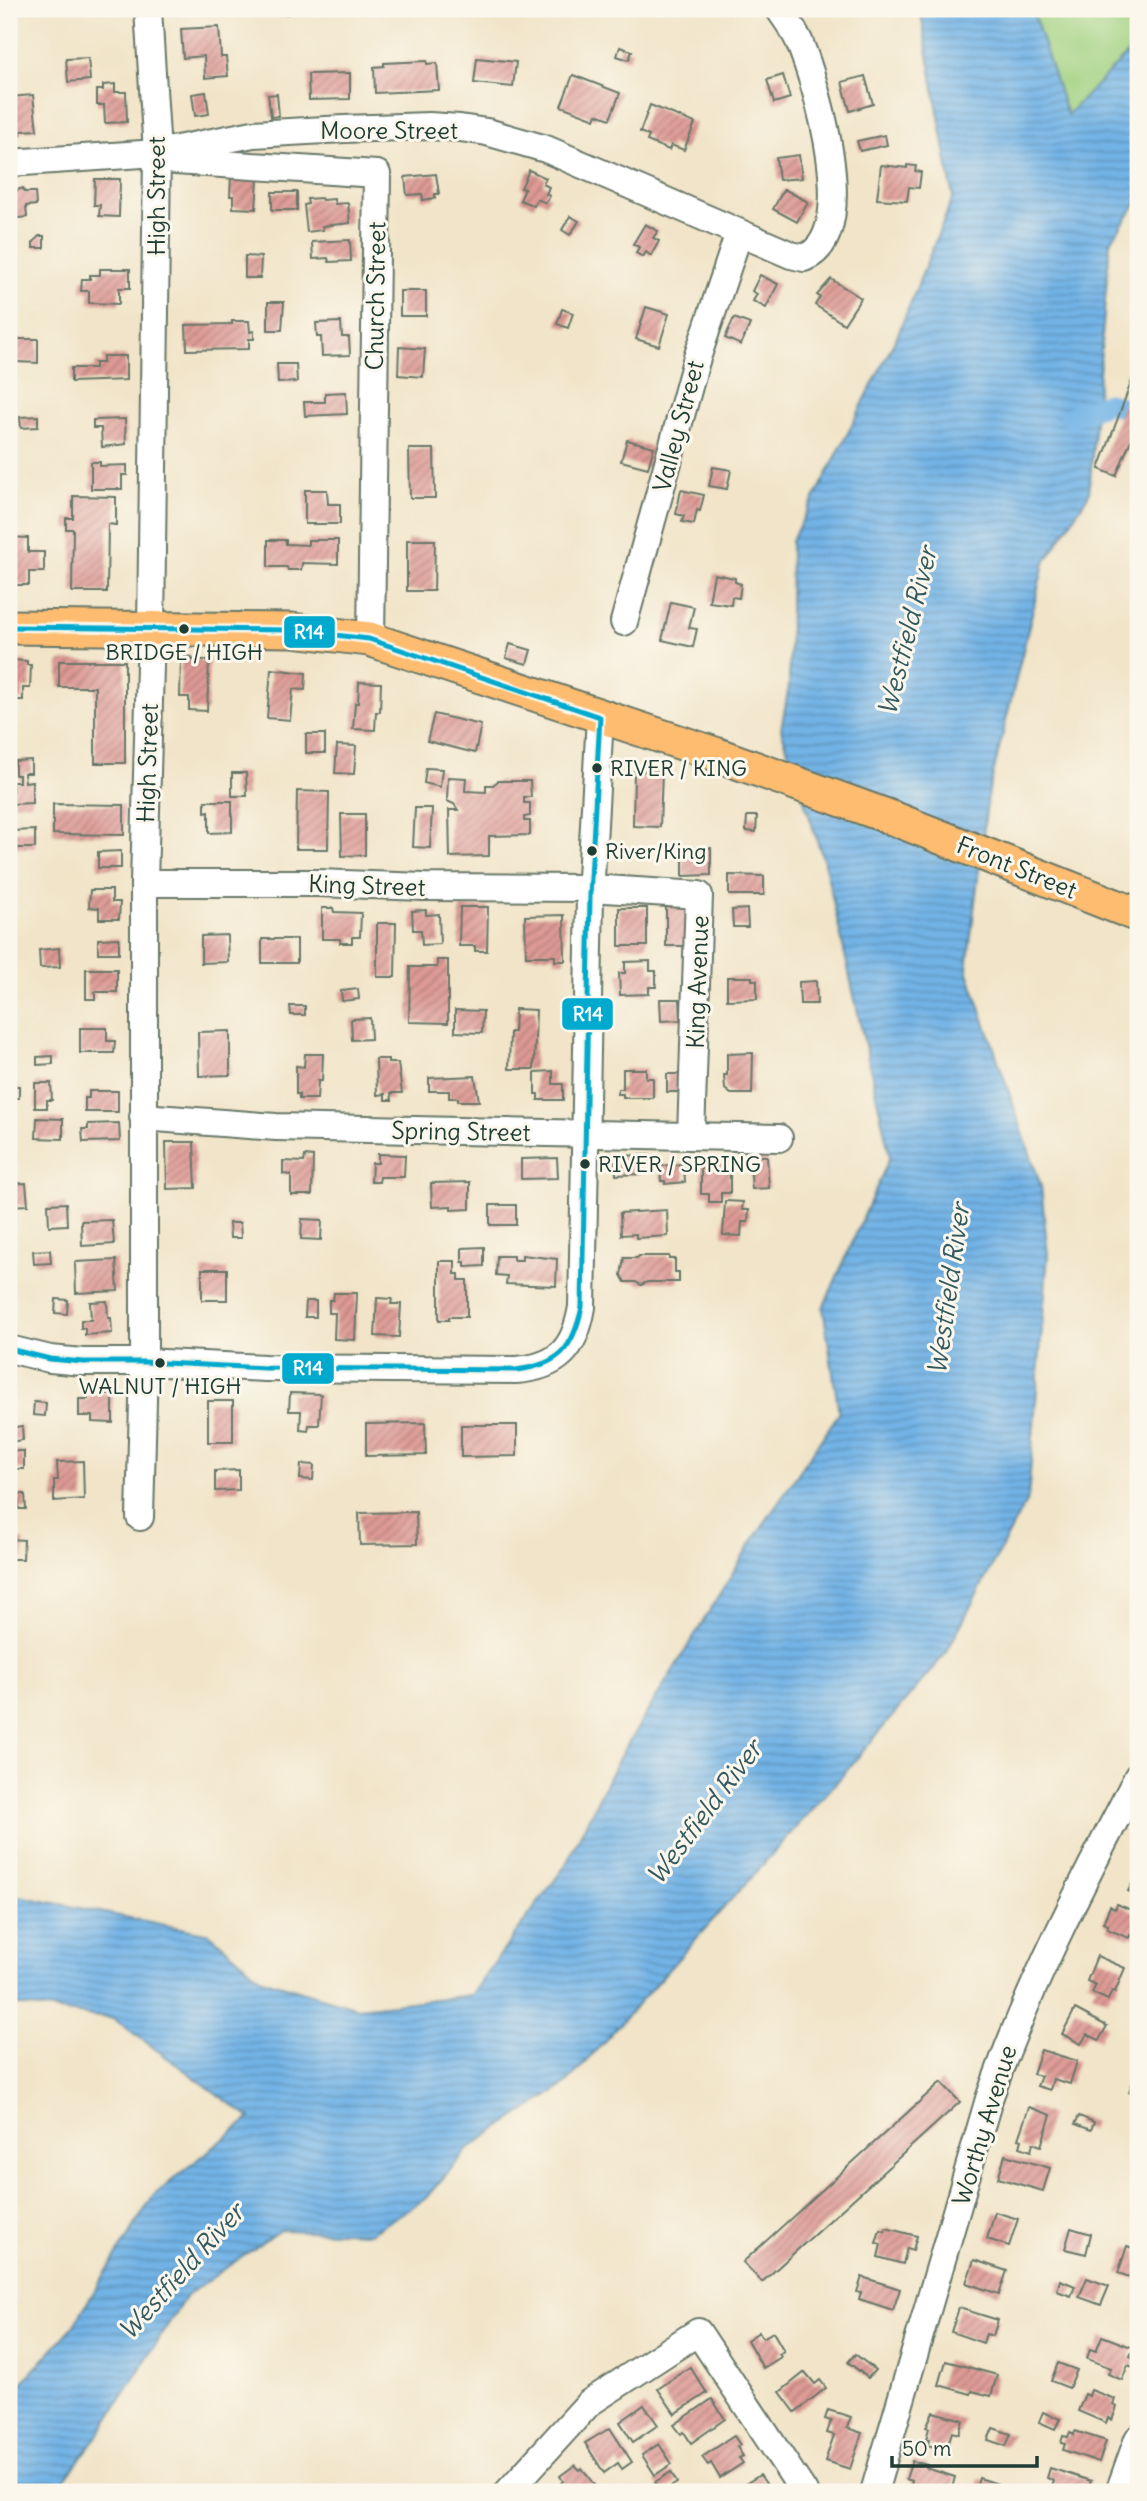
<svg xmlns="http://www.w3.org/2000/svg" width="1147" height="2501" font-family="Delius,sans-serif">
<style>
.park{fill:#a0d180;stroke:#60875a;stroke-width:2}
.water{fill:url(#water-rules);stroke:#48788d;stroke-width:2}
.lines{fill:none;stroke-linecap:round;stroke-linejoin:round}
.canal{stroke:#72b3e6;stroke-width:21}
.building{fill:url(#building-hatch)}
.minor-casing{stroke:#687768;stroke-width:30}
.major-casing{stroke:#687768;stroke-width:37}
.minor{stroke:#fff;stroke-width:26}
.major{stroke:#fdbc6f;stroke-width:33}
.bus-1-casing{stroke:#fbf7ec;stroke-width:10}
.bus-1{stroke:#00a9ce;stroke-width:5}
.bus-dot{fill:#1f3d34;stroke:#fbf7ec;stroke-width:2.5}
.labels{text-anchor:middle;dominant-baseline:central;stroke-width:6;stroke-linejoin:round;paint-order:stroke}
.bus-label{font-size:22px;fill:#1f3d34;stroke:#fbf7ec;text-anchor:start}
.street-label{font-size:24px;fill:#1f3d34;stroke:#fbf7ec}
.water-label{font-size:26px;font-style:italic;fill:#345a60;stroke:#fbf7ec}
.line-badge{stroke:#fbf7ec;stroke-width:2.5}
.badge-label{font-size:19px;text-anchor:middle;font-weight:bold;fill:#fff}
</style>
<defs>
<pattern id="water-rules" width="6" height="5" patternUnits="userSpaceOnUse" patternTransform="scale(1.75)"><rect width="6" height="5" fill="#72b3e6"/><path d="M0 2.5h6" fill="none" stroke="#5d93bb"/></pattern>
<pattern id="building-hatch" width="6" height="6" patternUnits="userSpaceOnUse" patternTransform="scale(1.75)"><rect width="6" height="6" fill="#de9a95"/><path d="M-1 1l2-2M0 6l6-6M5 7l2-2" fill="none" stroke="#b37f7a"/></pattern>
</defs>
<rect width="100%" height="100%" fill="#fbf7ec"/>
<filter id="ink" filterUnits="userSpaceOnUse"><feTurbulence type="fractalNoise" baseFrequency=".0143" numOctaves="2"/><feDisplacementMap in="SourceGraphic" scale="14" xChannelSelector="R" yChannelSelector="G"/><feConvolveMatrix kernelMatrix="1 2 1 2 8 2 1 2 1" color-interpolation-filters="sRGB"/></filter>
<filter id="wash" filterUnits="userSpaceOnUse"><feTurbulence type="fractalNoise" baseFrequency=".00686" numOctaves="4" result="noise"/><feDisplacementMap in="SourceGraphic" scale="28" xChannelSelector="R" yChannelSelector="G"/><feGaussianBlur stdDeviation="1.57" result="paint"/><feColorMatrix in="noise" values="0 0 0 0 0 0 0 0 0 0 0 0 0 0 0 0 0 1.4 0 .05"/><feComposite in="paint" operator="in"/></filter>
<g filter="url(#wash)">
<rect width="100%" height="100%" fill="#f1e4c8"/>
<path class="park" d="M1032,9H1138V43L1067,116Z"/>
<path class="water" d="M920,9H1032L1067,115L1138,43V202L1110,242L1089,494L1044,564L988,795L967,969L1041,1186L1048,1255L1028,1498L946,1653L842,1776L566,2084L469,2148L425,2199L370,2233L280,2230L186,2296L97,2437L55,2492H9V2397L71,2329L153,2196L250,2118L114,2019L9,2004V1894L210,1934L262,1979L358,2008L471,1995L565,1866L616,1763L755,1537L839,1413L823,1308L890,1157L825,865L781,729L789,686L791,541L819,490L898,334L953,197Z"/>
<g class="lines">
<path class="canal" d="M1071,417L1108,403L1138,412"/>
</g>
<g id="blocks">
<g class="building">
<path d="M262,9H288V14L262,15Z"/>
<path d="M219,27L221,57H226L228,76L205,78L204,56L183,58L181,29Z"/>
<path d="M620,47L632,51L629,60L617,56Z"/>
<path d="M88,58L90,80L68,82L66,59Z"/>
<path d="M477,58L516,62L513,87L474,83Z"/>
<path d="M427,61V64L437,63L439,90L375,93L374,67L384,66V63Z"/>
<path d="M350,73V99L309,100L308,74Z"/>
<path d="M573,75L620,93L610,119L597,114L595,119L561,106Z"/>
<path d="M783,75L790,98L774,103L767,80Z"/>
<path d="M865,76L873,104L850,111L842,82Z"/>
<path d="M115,84V92H126L127,122L105,123L104,105H97V90H103V85Z"/>
<path d="M206,92L209,114L195,116L192,94Z"/>
<path d="M277,94L279,116L271,117L268,95Z"/>
<path d="M33,95L37,130L21,131V135L14,136L12,116L9,117V97Z"/>
<path d="M650,105L695,123L684,150L671,145L669,150L647,141L649,136L640,132Z"/>
<path d="M885,135L887,145L860,151L857,141Z"/>
<path d="M799,155L802,178L779,180L776,158Z"/>
<path d="M881,165L907,168V165L916,166L915,171L921,172L919,188L909,187L907,201L877,199Z"/>
<path d="M529,170L546,178L543,184L549,187L546,194L550,196L546,203L537,199L534,206L520,200L525,189L521,188Z"/>
<path d="M436,174L439,194H435V198L423,200L422,194L407,195L405,177Z"/>
<path d="M231,177L258,179L256,209L233,208V196H230Z"/>
<path d="M95,179H120L119,217L99,216L100,205H94Z"/>
<path d="M23,188L24,192H35L36,205L26,206L27,217L9,219V193Z"/>
<path d="M784,189L808,202L797,222L773,209Z"/>
<rect x="272" y="192" width="25" height="18"/>
<path d="M321,198L322,200L334,199L335,204L348,203L350,223L322,226L323,230L307,232L304,205L308,204L307,199Z"/>
<path d="M570,216L579,221L570,235L562,230Z"/>
<path d="M645,224L658,231L653,238L659,241L651,256L646,252L643,257L636,253L639,247L633,244Z"/>
<path d="M39,236H44V248H33V243Z"/>
<path d="M350,240L351,261L329,262L328,258L313,259L312,242Z"/>
<path d="M245,256L261,257L260,278H245Z"/>
<path d="M100,269H130V288H119V304L89,303V291H81L82,279H90V275H100Z"/>
<path d="M760,275L778,284L766,308L753,301L757,294L752,291Z"/>
<path d="M831,279L861,298L844,324L815,305L820,297L817,295Z"/>
<rect x="400" y="291" width="26" height="25"/>
<path d="M268,302H284L282,330H268Z"/>
<path d="M646,307L669,314L659,346L636,339Z"/>
<path d="M562,309L573,313L568,328L557,324Z"/>
<path d="M734,318L750,324L741,345L725,338Z"/>
<path d="M232,321H249L250,332L254,331V339H249V349L187,350L186,325L232,324Z"/>
<path d="M341,322L342,337H349L350,355L322,356L321,337H317L316,323Z"/>
<path d="M17,339H38V363L16,362Z"/>
<path d="M399,347L425,349L423,377L398,375Z"/>
<path d="M103,356H126V380L71,382V368H95V363H103Z"/>
<path d="M277,364H296L297,382L278,383Z"/>
<path d="M1138,364V443L1131,440L1116,476L1099,469Z"/>
<path d="M346,392L347,414L305,416L304,402H325V393Z"/>
<path d="M38,416V427L21,428L20,417Z"/>
<path d="M125,419L126,444L102,447L101,428H93V420Z"/>
<path d="M627,440L654,447L648,468L621,461Z"/>
<path d="M409,449H434L435,498H410Z"/>
<path d="M91,462H100V466L127,465V475H122V489H91Z"/>
<path d="M713,467L731,470L727,489L709,486Z"/>
<path d="M305,490H327L328,504H340V524H305Z"/>
<path d="M681,490L704,495L700,511L697,510L694,524L682,522L684,516L676,514Z"/>
<path d="M73,496L116,497V525L108,524L107,592H72L73,529H66V518H73Z"/>
<path d="M9,537L28,538V552H44V572H29V585H9Z"/>
<path d="M268,540H286V544L308,545V540H338V564L302,563L301,570H288L287,567H268Z"/>
<path d="M407,540H435L434,591H407Z"/>
<path d="M714,574L735,578V582L741,584L739,598L732,597L731,605L709,602Z"/>
<path d="M671,602L694,607L689,628L697,629L693,647L662,640Z"/>
<path d="M510,644L531,650L527,664L506,658Z"/>
<path d="M185,656L192,657V660H209L207,711L189,710V697H180L181,660H185Z"/>
<path d="M9,660L27,661V665H31L30,688H23V700H9Z"/>
<path d="M59,661H125V763H95V687H59Z"/>
<path d="M271,669L306,673L305,690L293,689L290,720L267,718Z"/>
<path d="M359,682L381,683L380,712H376L375,730L353,729L355,703H358Z"/>
<path d="M434,714L481,725L475,753L427,741Z"/>
<rect x="306" y="734" width="19" height="19"/>
<path d="M337,745L356,746L354,774L335,773Z"/>
<path d="M31,760V773H24L25,782L32,781V803L13,804L12,782H19V775H15V761Z"/>
<path d="M426,768L442,769L440,787L424,783Z"/>
<path d="M634,771H662L660,827L633,826Z"/>
<path d="M232,773H246L247,796H232Z"/>
<path d="M448,777L466,778L465,791L486,792V785H493L498,781H530L531,797H524V803H530V816L524,817V821H530V835L489,836V856L450,857L449,810H458L454,804L447,801Z"/>
<path d="M297,791L329,792L328,849H296Z"/>
<path d="M205,801H232V832L209,833V811L205,812Z"/>
<path d="M53,804L124,805V835L53,834Z"/>
<path d="M415,808H432L430,848L413,847Z"/>
<path d="M341,814H365V855L342,856Z"/>
<path d="M747,816H757L756,832L746,831Z"/>
<path d="M35,830V848H12V831Z"/>
<path d="M683,848H711V875L683,876Z"/>
<path d="M121,851V868H98V852Z"/>
<path d="M729,875L764,876V895H729Z"/>
<path d="M90,890H112V902H120L119,919H99V908L89,907Z"/>
<path d="M666,896H688L689,946H666Z"/>
<path d="M460,907H488L487,951H475V946H459Z"/>
<path d="M322,908H333L334,912L361,913L360,937H352V943H340V939H322Z"/>
<rect x="619" y="908" width="28" height="38"/>
<path d="M747,909L748,927H733L732,910Z"/>
<path d="M426,910V915L439,914L440,944L422,945L421,930H413L412,911Z"/>
<path d="M564,915L565,961H555V956H526L525,916Z"/>
<path d="M377,923H396L395,977H377Z"/>
<path d="M227,935L228,962L201,963V936Z"/>
<path d="M119,938V953H98V939Z"/>
<rect x="262" y="939" width="35" height="24"/>
<path d="M59,948L60,967L40,968L39,950Z"/>
<path d="M437,960H448V1023L409,1022L410,967H437Z"/>
<path d="M650,961V971H656V987H649V994L620,995L619,973H625V962Z"/>
<path d="M86,969H117V992H95V999H86Z"/>
<path d="M727,977H752V980H757V999L727,1000Z"/>
<path d="M816,981L817,1004H800L799,982Z"/>
<path d="M358,989L359,999L342,1001L341,991Z"/>
<path d="M660,999H680L681,1020L661,1021Z"/>
<path d="M290,1006H305V1015H291Z"/>
<path d="M515,1009L536,1010L534,1069H509L510,1032H514Z"/>
<path d="M455,1010L483,1011L482,1033L455,1032Z"/>
<path d="M370,1018L371,1039L352,1040L351,1019Z"/>
<path d="M80,1028H107V1041H115L114,1053H80Z"/>
<path d="M230,1031V1075L199,1076L198,1032Z"/>
<path d="M753,1053L752,1094H731L725,1089L724,1075H727V1054Z"/>
<path d="M305,1054H323L322,1081H318L317,1099H299V1094H296V1066L304,1067Z"/>
<path d="M53,1056V1064L37,1065V1057Z"/>
<path d="M376,1059H388V1063H398L402,1093H391L392,1100H385V1094L377,1095Z"/>
<path d="M623,1069H646V1078H653V1098H623V1094H617L618,1089H623Z"/>
<path d="M553,1071V1084H563V1100H538V1094H535V1072Z"/>
<rect x="667" y="1074" width="13" height="18"/>
<path d="M475,1076L479,1101H458V1098H449V1091H429V1078Z"/>
<path d="M35,1083H51L52,1100H47V1108H35Z"/>
<path d="M9,1086H19V1098H14V1107H9Z"/>
<path d="M89,1091H118V1112H85V1098H89Z"/>
<path d="M37,1118L63,1119V1139L36,1138Z"/>
<path d="M119,1123L120,1141L83,1142L82,1129H88V1124Z"/>
<path d="M166,1142H194L196,1188L167,1189Z"/>
<path d="M378,1154L405,1155L404,1177H380L379,1182H371L372,1163H378Z"/>
<path d="M649,1155V1163H641V1174L616,1175L615,1156Z"/>
<path d="M305,1156L313,1157L312,1195H291V1175L283,1174V1161L304,1162Z"/>
<path d="M754,1156H767L769,1188L752,1189L750,1161H754Z"/>
<path d="M557,1158L558,1178L521,1179V1159Z"/>
<path d="M701,1159H730V1193H721V1202H709V1194H701Z"/>
<path d="M684,1164L685,1182L665,1184V1181H661L660,1166Z"/>
<path d="M470,1182V1209L451,1210V1206L432,1207L431,1183Z"/>
<path d="M26,1183L28,1205L9,1206V1184Z"/>
<path d="M725,1201L743,1202L742,1210H749L748,1222H742L741,1236L723,1235Z"/>
<path d="M66,1203L67,1225L49,1226L48,1204Z"/>
<rect x="490" y="1205" width="26" height="20"/>
<path d="M667,1210L668,1236L636,1238V1234L621,1235L620,1213Z"/>
<path d="M302,1219L322,1220L321,1240L301,1239Z"/>
<path d="M112,1220L114,1244L82,1246L81,1221Z"/>
<path d="M229,1223H240L241,1238H230Z"/>
<path d="M484,1247V1266L465,1267V1262H462V1248Z"/>
<path d="M50,1250L51,1263L34,1264L33,1251Z"/>
<path d="M522,1255L557,1259L556,1286L506,1284L507,1276L496,1275L497,1256H513V1260H522Z"/>
<path d="M639,1256H669V1259H675V1272H679V1282H647L641,1285L636,1282H625L621,1275L624,1258H637Z"/>
<path d="M116,1260L118,1291L76,1293L75,1262Z"/>
<path d="M439,1261H455V1274H459V1280H467V1317H449V1320H439Z"/>
<rect x="202" y="1269" width="25" height="31"/>
<path d="M334,1293H357L355,1340L334,1339L335,1313H329V1300H333Z"/>
<path d="M377,1298L392,1299L391,1304H401L399,1337L375,1336Z"/>
<path d="M56,1299L68,1300L67,1314L55,1313Z"/>
<path d="M107,1301L108,1318H111L112,1333L85,1335V1328H81V1320H91L90,1302Z"/>
<path d="M306,1301H316V1317H305Z"/>
<path d="M88,1393L113,1394V1423L92,1422V1416H79V1399H88Z"/>
<path d="M290,1393L321,1394L319,1425H309L308,1431L300,1430L301,1411H289Z"/>
<rect x="208" y="1401" width="25" height="41"/>
<path d="M34,1402L46,1403L45,1416L33,1415Z"/>
<path d="M425,1423L426,1455L366,1456V1424Z"/>
<path d="M461,1425H517V1456L461,1457Z"/>
<path d="M22,1426L23,1440L9,1442V1428Z"/>
<rect x="9" y="1451" width="15" height="18"/>
<path d="M83,1461L84,1499L54,1501V1480H58L57,1462Z"/>
<path d="M301,1464L314,1465L313,1480L300,1479Z"/>
<path d="M239,1470V1490L215,1491V1471Z"/>
<path d="M19,1494H25L26,1509H19Z"/>
<path d="M416,1512L417,1544L360,1545L359,1513Z"/>
<path d="M9,1539L24,1540L23,1559H9Z"/>
<path d="M1138,1873V1896L1128,1891Z"/>
<path d="M1117,1904L1138,1913V1939L1130,1935L1129,1938L1107,1929L1108,1925L1103,1923L1110,1906L1115,1909Z"/>
<path d="M1097,1956L1125,1968L1115,1992L1112,1991L1108,2000L1092,1993L1096,1985L1087,1981Z"/>
<path d="M1075,2009L1107,2026L1099,2040L1087,2034L1081,2044L1062,2034Z"/>
<path d="M1041,2050L1077,2061L1070,2084L1053,2079L1050,2090L1037,2086L1041,2076L1033,2074Z"/>
<path d="M1135,2074L1138,2075V2095L1129,2092Z"/>
<path d="M941,2082L960,2102L762,2282L743,2262Z"/>
<path d="M1029,2107L1051,2115L1041,2146L1033,2143L1031,2151L1020,2147L1022,2140L1018,2139Z"/>
<path d="M1079,2116L1094,2122L1091,2130L1075,2124Z"/>
<path d="M1005,2155L1050,2168L1043,2191L998,2178Z"/>
<path d="M995,2212L1018,2219L1009,2246L987,2239Z"/>
<path d="M886,2228L917,2236L913,2250L907,2248L903,2264L878,2257L881,2244L876,2243L880,2230L885,2231Z"/>
<path d="M1071,2228L1091,2234L1086,2254L1065,2249Z"/>
<path d="M1127,2246L1138,2250V2280L1118,2273Z"/>
<path d="M974,2260L1007,2271L999,2294L966,2283Z"/>
<path d="M862,2277L900,2289L893,2310L859,2299L861,2293L857,2292Z"/>
<path d="M1087,2278L1109,2286L1101,2305L1079,2297Z"/>
<path d="M1060,2280L1075,2286L1071,2296L1057,2291Z"/>
<path d="M959,2308L998,2320L993,2336L986,2334L983,2343L951,2332Z"/>
<path d="M759,2332L763,2338L773,2332L784,2351L779,2354L781,2357L763,2368L747,2340Z"/>
<path d="M1102,2336L1134,2348L1130,2356L1136,2359L1133,2367L1128,2365L1122,2380L1108,2374L1111,2368L1087,2359L1090,2349L1096,2351Z"/>
<path d="M855,2354L875,2370L868,2378L848,2362Z"/>
<path d="M946,2361L997,2375L991,2396L972,2391L971,2394L939,2385Z"/>
<path d="M1058,2363L1077,2370L1069,2388L1051,2381Z"/>
<path d="M690,2367L707,2393L675,2414L658,2389Z"/>
<path d="M805,2372L815,2384L820,2380L826,2388L795,2412L780,2392Z"/>
<path d="M1091,2390L1115,2399L1113,2405L1117,2407L1112,2420L1108,2418L1106,2423L1078,2411L1085,2394L1089,2396Z"/>
<path d="M712,2399L725,2419L691,2443L684,2432L681,2434L674,2425Z"/>
<path d="M644,2405L658,2425L633,2442L620,2422Z"/>
<path d="M828,2410L851,2417L847,2428L862,2433L850,2469L825,2461L834,2435L827,2433L831,2421L825,2419Z"/>
<path d="M933,2412L963,2420L959,2434L952,2432L948,2445L945,2444L943,2449L927,2445L929,2440L926,2439L929,2428L926,2427Z"/>
<path d="M1043,2412L1060,2419L1055,2429L1039,2422Z"/>
<path d="M610,2428L632,2462L622,2469L618,2463L604,2473L585,2443Z"/>
<path d="M993,2428L1011,2434L1006,2446L988,2440Z"/>
<path d="M1075,2431L1106,2441L1099,2462L1063,2450L1065,2444L1061,2443L1063,2436L1068,2437L1070,2432L1074,2434Z"/>
<path d="M734,2436L740,2445L737,2447L743,2456L739,2458L743,2463L720,2478L711,2463L708,2465L702,2457Z"/>
<path d="M659,2444L672,2464L655,2475L642,2455Z"/>
<path d="M912,2461L927,2465L926,2468L955,2477L951,2492L909,2491L912,2481L906,2479Z"/>
<path d="M575,2465L580,2470L582,2468L599,2492H568L561,2483L563,2481L560,2476Z"/>
<path d="M1050,2468L1091,2481L1087,2492H1050L1054,2481L1047,2478Z"/>
<path d="M671,2472L677,2483L662,2492L655,2482Z"/>
<path d="M760,2475L772,2492H732Z"/>
<path d="M979,2478L998,2484L996,2492H975Z"/>
</g>
</g>
</g>
<g filter="url(#ink)">
<use href="#blocks" fill-opacity="0" stroke="#687768" stroke-width="2"/>
<g class="lines">
<defs>
<g id="minor">
<path d="M168,158L175,161L377,174L371,640"/>
<path d="M9,163L157,153L253,134L344,129L429,126L460,128L487,132L546,149L791,255L804,258C863,235 816,83 799,41C794,30 786,19 779,9"/>
<path d="M624,622L696,361L739,233"/>
<path d="M144,883H318L424,887L590,888L699,895L691,1136"/>
<path d="M143,1117L276,1127L779,1138"/>
<path d="M9,1349L50,1359L83,1362H144L265,1368L516,1370C558,1367 575,1349 582,1307L590,896L600,717"/>
<path d="M140,1517L144,1362V883L151,629L157,153L148,9"/>
<path d="M508,2492L589,2403L698,2332L804,2492"/>
<path d="M874,2492L989,2099C1028,1987 1083,1881 1138,1776"/>
<path d="M1119,2492L1138,2439"/>
</g>
<path id="major" d="M9,627L292,630L369,639L715,754L895,819L1138,915"/>
</defs>
<use href="#minor" class="minor-casing"/>
<use href="#major" class="major-casing"/>
<use href="#minor" class="minor"/>
<use href="#major" class="major"/>
<defs>
<path id="bus-1" d="M9,627L292,630L369,639L600,717L590,896L582,1307C573,1349 559,1365 516,1370L265,1368L144,1362H83L50,1359L9,1349"/>
</defs>
<use href="#bus-1" class="bus-1-casing"/>
<use href="#bus-1" class="bus-1"/>
</g>
</g>
<g class="bus-dot">
<circle cx="184" cy="629" r="6"/>
<circle cx="597" cy="768" r="6"/>
<circle cx="592" cy="851" r="6"/>
<circle cx="585" cy="1164" r="6"/>
<circle cx="160" cy="1363" r="6"/>
</g>
<g class="labels">
<g class="bus-label">
<text x="184" y="652" text-anchor="middle">BRIDGE / HIGH</text>
<text x="610" y="768">RIVER / KING</text>
<text x="605" y="851">River/King</text>
<text x="598" y="1164">RIVER / SPRING</text>
<text x="160" y="1386" text-anchor="middle">WALNUT / HIGH</text>
</g>
<g class="street-label">
<text x="389" y="130">Moore Street</text>
<text transform="translate(156 196) rotate(-90)">High Street</text>
<text transform="translate(375 296) rotate(-89)">Church Street</text>
<text transform="translate(678 426) rotate(-75)">Valley Street</text>
<text transform="translate(147 763) rotate(-88)">High Street</text>
<text transform="translate(1017 867) rotate(22)">Front Street</text>
<text transform="translate(367 885) rotate(2)">King Street</text>
<text transform="translate(697 982) rotate(-88)">King Avenue</text>
<text transform="translate(461 1131) rotate(1)">Spring Street</text>
<text transform="translate(984 2125) rotate(-73)">Worthy Avenue</text>
</g>
<g class="water-label">
<text transform="translate(907 631) rotate(-76)">Westfield River</text>
<text transform="translate(948 1289) rotate(-82)">Westfield River</text>
<text transform="translate(704 1812) rotate(-53)">Westfield River</text>
<text transform="translate(181 2271) rotate(-48)">Westfield River</text>
</g>
</g>
<g class="line-badge">
<rect x="283" y="615" width="53" height="34" rx="7" fill="#00a9ce"/>
<rect x="561" y="997" width="53" height="34" rx="7" fill="#00a9ce"/>
<rect x="281" y="1352" width="54" height="33" rx="7" fill="#00a9ce"/>
</g>
<g class="badge-label">
<text x="309" y="639">R14</text>
<text x="588" y="1021">R14</text>
<text x="308" y="1375">R14</text>
</g>
<rect width="1147" height="2501" fill="none" stroke="#fbf7ec" stroke-width="35"/>
<path d="M892 2456v10h145v-10" fill="none" stroke="#1f3d34" stroke-width="3.5"/>
<text x="902" y="2456" font-size="21" fill="#1f3d34" stroke="#fbf7ec" stroke-width="5" paint-order="stroke">50 m</text>
</svg>
